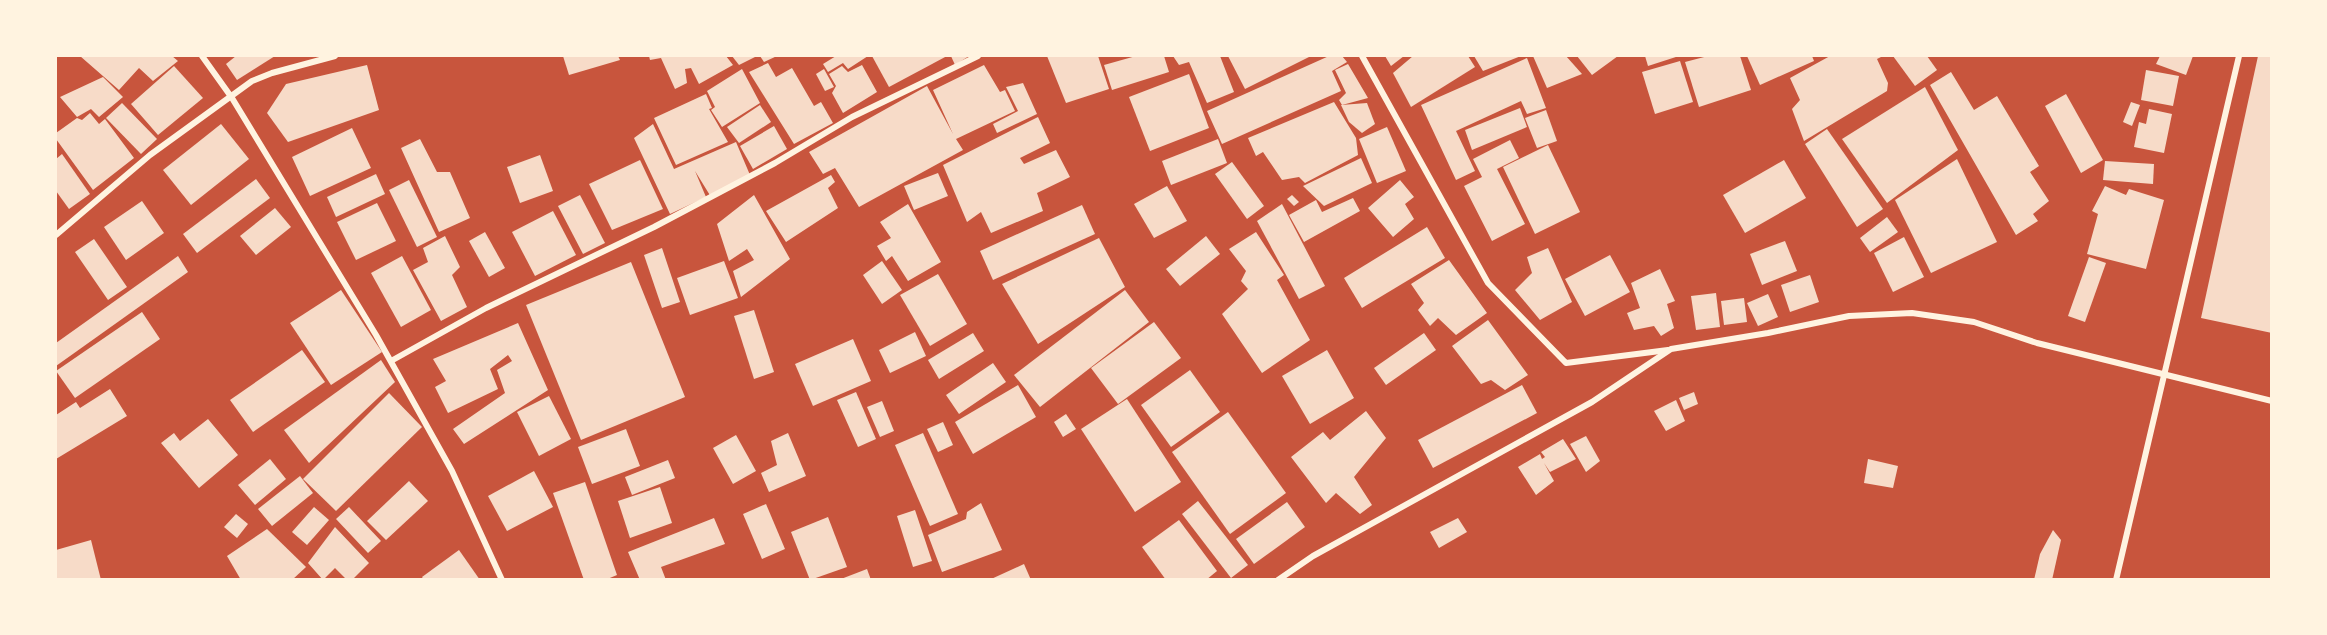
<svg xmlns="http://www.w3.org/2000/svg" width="2327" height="635" font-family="'Public Sans',sans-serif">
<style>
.building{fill:#f7dbc8}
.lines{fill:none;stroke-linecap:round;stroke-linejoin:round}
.minor{stroke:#fff3e0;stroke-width:6}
</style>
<rect width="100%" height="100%" fill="#c8553d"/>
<g class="building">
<path d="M80,56H172L178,61L153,81L139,68L119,90Z"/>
<path d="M236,56H275L237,80L226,64Z"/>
<path d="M563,56H618L620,60L569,75Z"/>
<path d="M649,56H726L733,65L699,84L691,68L685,69L687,83L675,89L661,58L650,60Z"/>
<path d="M732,56H757L739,65Z"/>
<path d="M760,56H777L764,62Z"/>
<path d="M836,56H868L848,69L843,63L828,72L823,64Z"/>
<path d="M872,56H947L889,87Z"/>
<path d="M951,56H969L955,65Z"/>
<path d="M1047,56H1098L1109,89L1066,103Z"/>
<path d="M1136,56H1164L1169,72L1112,90L1104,65Z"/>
<path d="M1173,56H1220L1234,92L1207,103L1189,62L1179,65Z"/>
<path d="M1228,56H1311L1245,89Z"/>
<path d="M1329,56H1342L1347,62L1332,71L1341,91L1222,144L1207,111Z"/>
<path d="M1385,56H1404L1391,66Z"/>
<path d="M1413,56H1468L1475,67L1411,107L1393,73Z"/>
<path d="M1474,56H1521L1483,71Z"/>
<path d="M1533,56H1566L1582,74L1547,88Z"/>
<path d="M1577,56H1618L1592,75Z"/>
<path d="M1645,56H1679L1648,66Z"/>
<path d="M1708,56H1740L1751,90L1699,107L1685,62Z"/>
<path d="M1747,56H1812L1814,61L1760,85Z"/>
<path d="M1830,56H1883L1877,59L1888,83L1887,91L1804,141L1792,109L1800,100L1790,78Z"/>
<path d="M1893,56H1927L1937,70L1915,86Z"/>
<path d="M2160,56H2193L2186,75L2156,64Z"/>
<path d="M2258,56H2272V333L2201,318Z"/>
<path d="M1527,58L1546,108L1527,114L1521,101L1456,131L1475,171L1456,180L1421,105Z"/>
<path d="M1680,61L1693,102L1655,114L1642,72Z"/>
<path d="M768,63L776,77L792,68L814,106L821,102L833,123L794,144L749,72Z"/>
<path d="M1348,64L1368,98L1342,105L1339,100L1346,93L1335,70Z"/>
<path d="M367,65L379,110L288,142L267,113L286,84Z"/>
<path d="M862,65L877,92L843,113L832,93L836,86L829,74L842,66L848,72Z"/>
<path d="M984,65L1000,92L1005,90L1015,111L956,139L963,150L859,207L835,168L823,174L809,152L927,86L953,134L933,90Z"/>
<path d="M174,66L203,98L158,135L131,104Z"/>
<path d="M742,69L760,103L722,127L711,110L715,107L707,91Z"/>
<path d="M824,69L834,87L825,91L816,74Z"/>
<path d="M2146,70L2179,76L2173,106L2141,100Z"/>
<path d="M1951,72L1974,110L1997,96L2039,166L2030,172L2049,201L2033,214L2038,221L2016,235L1930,85Z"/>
<path d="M1189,74L1209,128L1150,151L1129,97Z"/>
<path d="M103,77L123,97L99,117L91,109L77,117L60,97Z"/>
<path d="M1023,83L1037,114L997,133L993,124L1018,111L1006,87Z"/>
<path d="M1925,87L1958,150L1887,203L1842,139Z"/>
<path d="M706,94L712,108L709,109L728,142L676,165L654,118Z"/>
<path d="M2066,94L2103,160L2081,173L2045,106Z"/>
<path d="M1334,102L1356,138L1358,155L1305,183L1299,177L1282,180L1263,152L1256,156L1248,138Z"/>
<path d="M2131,102L2140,105L2132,126L2123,122Z"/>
<path d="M122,103L157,139L141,154L106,118Z"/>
<path d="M1367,103L1375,124L1362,133L1349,122L1341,105Z"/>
<path d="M760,105L771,122L739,143L727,127Z"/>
<path d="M1520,108L1527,127L1472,150L1465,130Z"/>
<path d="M2149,109L2172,114L2164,153L2134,147L2139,122L2146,124Z"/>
<path d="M1546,110L1557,141L1537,148L1525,118Z"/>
<path d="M90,113L99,124L105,119L134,158L93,190L56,139V133L77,118L82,120Z"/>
<path d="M1038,117L1050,143L1020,158L1024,164L1056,150L1070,177L1037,193L1043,211L991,233L981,212L967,222L943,165Z"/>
<path d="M221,124L249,159L191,205L163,170Z"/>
<path d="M653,124L674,169L736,142L750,175L711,197L695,171L706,197L670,214L634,138Z"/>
<path d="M774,126L787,149L753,169L740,146Z"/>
<path d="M1387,127L1406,171L1377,183L1359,139Z"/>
<path d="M352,128L371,168L310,196L292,157Z"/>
<path d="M1827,129L1883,209L1857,227L1805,144Z"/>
<path d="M420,139L437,172H450L470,218L439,232L401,148Z"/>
<path d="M1218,139L1227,163L1171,185L1162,161Z"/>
<path d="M1510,140L1519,158L1497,169L1525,224L1492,241L1464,186L1482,177L1473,159Z"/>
<path d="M1548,145L1580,212L1535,234L1503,167Z"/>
<path d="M62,154L90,194L69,209L56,191V159Z"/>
<path d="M540,155L553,191L520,203L507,167Z"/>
<path d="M1361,158L1372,183L1324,206L1303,186Z"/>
<path d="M1957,159L1997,242L1931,273L1895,200Z"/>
<path d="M640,160L663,209L612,230L589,184Z"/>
<path d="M1784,160L1806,198L1745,233L1723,195Z"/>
<path d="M2105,161L2154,164L2153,184L2103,180Z"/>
<path d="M1232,162L1264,206L1247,219L1215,174Z"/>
<path d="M938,173L948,196L914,210L904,186Z"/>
<path d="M376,174L385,194L336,217L327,197Z"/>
<path d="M831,175L835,182L828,188L838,208L786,242L766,211Z"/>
<path d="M256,179L270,198L197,253L183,234Z"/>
<path d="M409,180L437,237L417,247L389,190Z"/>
<path d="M1400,180L1414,197L1405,204L1414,219L1393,237L1368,208Z"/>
<path d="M1167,186L1187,221L1154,238L1134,204Z"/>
<path d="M2105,186L2126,195L2129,189L2164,200L2146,269L2087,254L2098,214L2092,211Z"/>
<path d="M580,195L605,243L583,254L558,206Z"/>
<path d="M754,195L790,259L741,297L733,271L754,260L747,249L729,261L717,224Z"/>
<path d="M1292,195L1299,202L1294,206L1287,199Z"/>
<path d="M1353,198L1360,211L1304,242L1289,215L1316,200L1322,212Z"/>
<path d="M142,201L164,233L126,260L104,227Z"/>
<path d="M377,203L396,241L356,260L337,222Z"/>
<path d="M908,204L941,262L908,281L892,256L886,261L877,246L891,238L880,222Z"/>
<path d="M1282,204L1325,286L1299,299L1257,221Z"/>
<path d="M1082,205L1095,234L993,280L980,251Z"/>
<path d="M275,208L291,227L256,255L240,236Z"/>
<path d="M553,211L576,255L535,276L512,232Z"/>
<path d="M1887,217L1898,232L1870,252L1860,238Z"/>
<path d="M1427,227L1445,258L1362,308L1344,278Z"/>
<path d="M485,232L505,268L489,277L469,241Z"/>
<path d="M1256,232L1284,275L1277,280L1310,340L1262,373L1222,314L1248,289L1241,281L1246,271L1229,249Z"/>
<path d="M445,236L460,267L452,275L467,307L441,321L413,270L428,262L423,248Z"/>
<path d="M1206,236L1220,254L1180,286L1166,269Z"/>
<path d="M1904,237L1924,277L1893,292L1874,253Z"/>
<path d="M1099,238L1125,287L1038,344L1002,284Z"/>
<path d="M94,239L127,287L108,300L75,252Z"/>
<path d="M1785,241L1797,271L1762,285L1750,254Z"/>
<path d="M662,248L680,302L662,308L644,255Z"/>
<path d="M1548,248L1572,302L1540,320L1515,290L1532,273L1527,257Z"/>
<path d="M1610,255L1630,292L1585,316L1565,279Z"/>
<path d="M178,256L188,272L56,366V343Z"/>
<path d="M402,256L431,310L401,327L371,273Z"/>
<path d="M2089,257L2106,263L2085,322L2068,316Z"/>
<path d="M1449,260L1487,313L1456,335L1438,318L1430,326L1418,310L1424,303L1411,284Z"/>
<path d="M724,261L738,298L690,315L677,278Z"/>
<path d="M882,261L902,290L882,304L863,275Z"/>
<path d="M631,262L685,397L581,440L526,305Z"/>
<path d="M1660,269L1675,301L1667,304L1674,328L1661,336L1654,326L1634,330L1627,313L1640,308L1631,283Z"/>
<path d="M938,274L967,324L930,346L900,295Z"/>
<path d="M1810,275L1819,302L1790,312L1781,285Z"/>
<path d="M341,290L382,352L331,385L290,323Z"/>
<path d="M1125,290L1149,322L1040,407L1014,375Z"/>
<path d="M1716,293L1720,327L1696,330L1691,296Z"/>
<path d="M1768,294L1778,317L1758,326L1747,303Z"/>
<path d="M1744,298L1747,322L1724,325L1721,301Z"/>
<path d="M754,310L774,372L754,379L734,316Z"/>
<path d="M142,312L160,339L75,398L56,371Z"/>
<path d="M1488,320L1528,375L1505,390L1491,380L1481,384L1452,346Z"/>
<path d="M1154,322L1181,358L1118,404L1091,368Z"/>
<path d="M518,323L548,390L464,444L453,429L505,393L497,370L512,361L508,355L490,369L498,389L448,413L435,387L446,381L433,359Z"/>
<path d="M915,332L926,356L890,373L879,350Z"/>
<path d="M973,333L984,351L939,379L928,360Z"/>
<path d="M1424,333L1436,350L1386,385L1374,368Z"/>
<path d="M853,339L871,381L813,406L795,364Z"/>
<path d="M302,350L325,382L253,432L230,400Z"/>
<path d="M1327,350L1354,398L1310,424L1282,376Z"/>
<path d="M381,360L395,382L309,463L284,430Z"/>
<path d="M993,363L1006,382L959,414L946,395Z"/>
<path d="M1190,370L1220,412L1171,447L1141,405Z"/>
<path d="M1018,385L1036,417L973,454L955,422Z"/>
<path d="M1522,385L1537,413L1433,468L1418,440Z"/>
<path d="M110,389L127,416L56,459V415L76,402L80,408Z"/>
<path d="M856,392L876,439L858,447L837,400Z"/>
<path d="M1694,392L1698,404L1684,410L1679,398Z"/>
<path d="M389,393L422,427L336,511L303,479Z"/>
<path d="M549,396L571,439L539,456L517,412Z"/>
<path d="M1127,399L1181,482L1135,512L1081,429Z"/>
<path d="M1676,400L1685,421L1666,431L1654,411Z"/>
<path d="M882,401L894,431L880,437L867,407Z"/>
<path d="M1366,411L1386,438L1354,477L1372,505L1360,514L1336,493L1326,503L1291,457L1323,432L1330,440Z"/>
<path d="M1228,412L1286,493L1230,534L1172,452Z"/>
<path d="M1066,414L1076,429L1063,437L1054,422Z"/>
<path d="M208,419L238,455L199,488L161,443L174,433L180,441Z"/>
<path d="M943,422L953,445L938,452L927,429Z"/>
<path d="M626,429L640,466L592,484L578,447Z"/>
<path d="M788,433L806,476L769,492L761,473L777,465L771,441Z"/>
<path d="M923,433L958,514L930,526L895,445Z"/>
<path d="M736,435L756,471L733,484L713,448Z"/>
<path d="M1586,436L1600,461L1586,472L1570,444Z"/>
<path d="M1563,439L1576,459L1550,472L1544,463L1554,481L1536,495L1518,467L1540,454L1542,459L1545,457L1541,452Z"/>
<path d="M270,459L286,479L255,505L238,485Z"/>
<path d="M1868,459L1898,466L1893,488L1864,483Z"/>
<path d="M668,460L675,478L632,495L625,477Z"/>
<path d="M534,471L553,507L507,531L488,496Z"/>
<path d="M300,476L313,493L272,526L258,509Z"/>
<path d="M409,481L428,501L386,540L367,521Z"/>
<path d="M585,482L617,575L605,580H584L553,493Z"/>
<path d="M660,487L672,523L630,538L618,501Z"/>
<path d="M1198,501L1248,565L1231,578L1182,514Z"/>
<path d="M1287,502L1305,527L1254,564L1236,539Z"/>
<path d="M981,503L1002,550L942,572L928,535L966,519L967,512Z"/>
<path d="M766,504L785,549L762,559L743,514Z"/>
<path d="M314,507L329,520L307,545L292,532Z"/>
<path d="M349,507L381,541L368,553L336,519Z"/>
<path d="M915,510L932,561L913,567L897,516Z"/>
<path d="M236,514L248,524L237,538L224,527Z"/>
<path d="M828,517L847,567L810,580L791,532Z"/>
<path d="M714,518L725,544L661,567L666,580H640L628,552Z"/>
<path d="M1458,518L1467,532L1439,548L1430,532Z"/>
<path d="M1179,520L1217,571L1206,580H1166L1142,547Z"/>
<path d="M335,527L369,563L352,580H347L335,568L323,580L308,563Z"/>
<path d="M267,529L306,567L292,580H241L227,556Z"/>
<path d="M2053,530L2061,540L2052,580H2034L2040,554Z"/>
<path d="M91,540L101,580H56V550Z"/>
<path d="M459,550L480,580H424L422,577Z"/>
<path d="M1024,564L1031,580H989Z"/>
<path d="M867,569L871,580H841V579Z"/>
</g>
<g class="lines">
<g class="minor">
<path d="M202,56L232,98L376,335L452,471L502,580"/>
<path d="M1362,56L1488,283L1566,363L1668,350"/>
<path d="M56,235L150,155L252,81L272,73L335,56"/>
<path d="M391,361L486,308L654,227L775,163L852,117L978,56"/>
<path d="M1278,580L1313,556L1592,402L1671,349L1768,333L1849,316L1912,313L1974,322L2037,343L2272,401"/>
<path d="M2116,580L2239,56"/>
</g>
</g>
<rect width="2327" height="635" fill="none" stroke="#fff3e0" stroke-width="114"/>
</svg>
